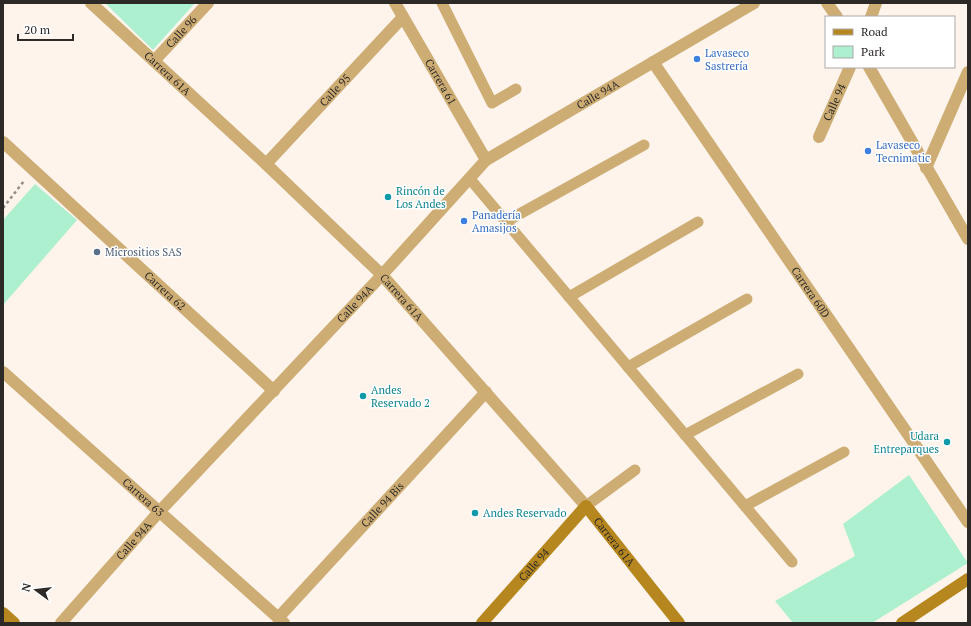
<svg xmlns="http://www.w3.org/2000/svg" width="971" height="626" font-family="'PT Serif',serif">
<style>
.green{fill:#acf0d0}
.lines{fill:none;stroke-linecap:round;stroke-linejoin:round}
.path{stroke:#928b86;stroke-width:2.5;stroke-dasharray:3 3;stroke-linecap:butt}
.lane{stroke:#cdad74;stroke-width:11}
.street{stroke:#cdad74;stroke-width:12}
.secondary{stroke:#b7871f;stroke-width:12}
.shop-dot{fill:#3f7fe0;stroke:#fff;stroke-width:1.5}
.culture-dot{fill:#0f9aa8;stroke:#fff;stroke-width:1.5}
.service-dot{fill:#5c6f8a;stroke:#fff;stroke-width:1.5}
.labels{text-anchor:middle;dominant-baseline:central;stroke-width:3;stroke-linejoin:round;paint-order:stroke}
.street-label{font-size:11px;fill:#2d2927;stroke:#fff}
.shop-label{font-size:11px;fill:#366cbe;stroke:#fff;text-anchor:start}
.culture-label{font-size:11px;fill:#0d838f;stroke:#fff;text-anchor:start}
.service-label{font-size:11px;fill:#4e5e75;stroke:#fff;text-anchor:start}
</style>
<rect width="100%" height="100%" fill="#fff4ec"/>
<g class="green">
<path d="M105,3H195L153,50Z"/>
<path d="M35,184L77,220L3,305V220Z"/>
<path d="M909,475L968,563L872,623H793L775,601L855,556L843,524Z"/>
</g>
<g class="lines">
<path class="path" d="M3,208L24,181"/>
<g class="lane">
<path d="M442,3L492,103L516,89"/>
<path d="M470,179L792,562"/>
<path d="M505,222L644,145"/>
<path d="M569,297L698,222"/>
<path d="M628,367L747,299"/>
<path d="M685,435L798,374"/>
<path d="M586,506L635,470"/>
<path d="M745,506L844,452"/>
</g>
<g class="street">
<path id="s1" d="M91,3L266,164L382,275L586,506"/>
<path id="s2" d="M395,3L486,160"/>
<path d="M827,3L837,17"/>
<path d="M871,17L876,3"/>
<path id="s3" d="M154,61L208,3"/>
<path id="s4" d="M653,62L968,522"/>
<path d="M869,67L968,239"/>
<path id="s5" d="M819,137L850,67"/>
<path id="s6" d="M3,142L274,391"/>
<path id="s7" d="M266,164L403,17"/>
<path d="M926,168L968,72"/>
<path id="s8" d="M3,372L284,623"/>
<path id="s9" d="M278,618L486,392"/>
<path id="s10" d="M61,623L158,513L382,275L486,160L754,3"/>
</g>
<g class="secondary">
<path d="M3,613L14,623"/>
<path id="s11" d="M482,623L586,506L679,623"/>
<path d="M902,623L968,579"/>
</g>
</g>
<g class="shop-dot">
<circle cx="697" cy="59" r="4"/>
<circle cx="868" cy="151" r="4"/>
<circle cx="464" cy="221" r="4"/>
</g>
<g class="culture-dot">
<circle cx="388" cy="197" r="4"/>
<circle cx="363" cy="396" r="4"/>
<circle cx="947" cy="442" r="4"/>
<circle cx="475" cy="513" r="4"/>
</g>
<circle class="service-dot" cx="97" cy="252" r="4"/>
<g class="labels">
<g class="street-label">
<text stroke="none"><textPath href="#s3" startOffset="40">Calle 96</textPath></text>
<text stroke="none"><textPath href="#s1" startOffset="104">Carrera 61A</textPath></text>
<text stroke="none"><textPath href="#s2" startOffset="91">Carrera 61</textPath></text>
<text stroke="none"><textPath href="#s7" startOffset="101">Calle 95</textPath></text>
<text stroke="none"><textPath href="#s10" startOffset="758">Calle 94A</textPath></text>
<text stroke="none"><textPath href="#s5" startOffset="38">Calle 94</textPath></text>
<text stroke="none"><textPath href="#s6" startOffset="220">Carrera 62</textPath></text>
<text stroke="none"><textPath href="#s4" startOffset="279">Carrera 60D</textPath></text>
<text stroke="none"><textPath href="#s1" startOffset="428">Carrera 61A</textPath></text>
<text stroke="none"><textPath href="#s10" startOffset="434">Calle 94A</textPath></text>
<text stroke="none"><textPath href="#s8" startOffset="188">Carrera 63</textPath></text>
<text stroke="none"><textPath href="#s9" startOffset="154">Calle 94 Bis</textPath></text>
<text stroke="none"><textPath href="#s10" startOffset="110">Calle 94A</textPath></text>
<text stroke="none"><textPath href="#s11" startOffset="202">Carrera 61A</textPath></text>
<text stroke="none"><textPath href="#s11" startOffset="78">Calle 94</textPath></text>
</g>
<g class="shop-label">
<text x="705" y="53">Lavaseco<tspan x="705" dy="13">Sastrería</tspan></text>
<text x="876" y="145">Lavaseco<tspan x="876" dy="13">Tecnimatic</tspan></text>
<text x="472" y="215">Panadería<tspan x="472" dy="13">Amasijos</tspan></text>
</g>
<g class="culture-label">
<text x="396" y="191">Rincón de<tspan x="396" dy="13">Los Andes</tspan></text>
<text x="371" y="390">Andes<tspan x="371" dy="13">Reservado 2</tspan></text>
<text x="939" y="436" text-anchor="end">Udara<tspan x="939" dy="13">Entreparques</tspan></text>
<text x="483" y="513">Andes Reservado</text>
</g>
<g class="service-label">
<text x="105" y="252">Micrositios SAS</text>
</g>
</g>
<rect width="971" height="626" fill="none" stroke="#2d2927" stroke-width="8"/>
<rect x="825" y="16" width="130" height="52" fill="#ffffff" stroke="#aba9a9"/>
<rect x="833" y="29" width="20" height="6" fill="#b7871f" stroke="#aba9a9"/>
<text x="861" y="36" font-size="12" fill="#2d2927">Road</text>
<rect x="833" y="46" width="20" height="12" fill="#acf0d0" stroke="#aba9a9"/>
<text x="861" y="56" font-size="12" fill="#2d2927">Park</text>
<g transform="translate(36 590) rotate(285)" stroke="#ffffff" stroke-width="3" paint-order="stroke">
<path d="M0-3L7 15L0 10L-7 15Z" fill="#2d2927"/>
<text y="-6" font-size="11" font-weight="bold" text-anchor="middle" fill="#2d2927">N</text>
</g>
<path d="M18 34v6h55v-6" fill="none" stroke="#2d2927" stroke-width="2"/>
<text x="24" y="34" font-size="12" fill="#2d2927" stroke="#ffffff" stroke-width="3" paint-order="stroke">20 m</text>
</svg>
